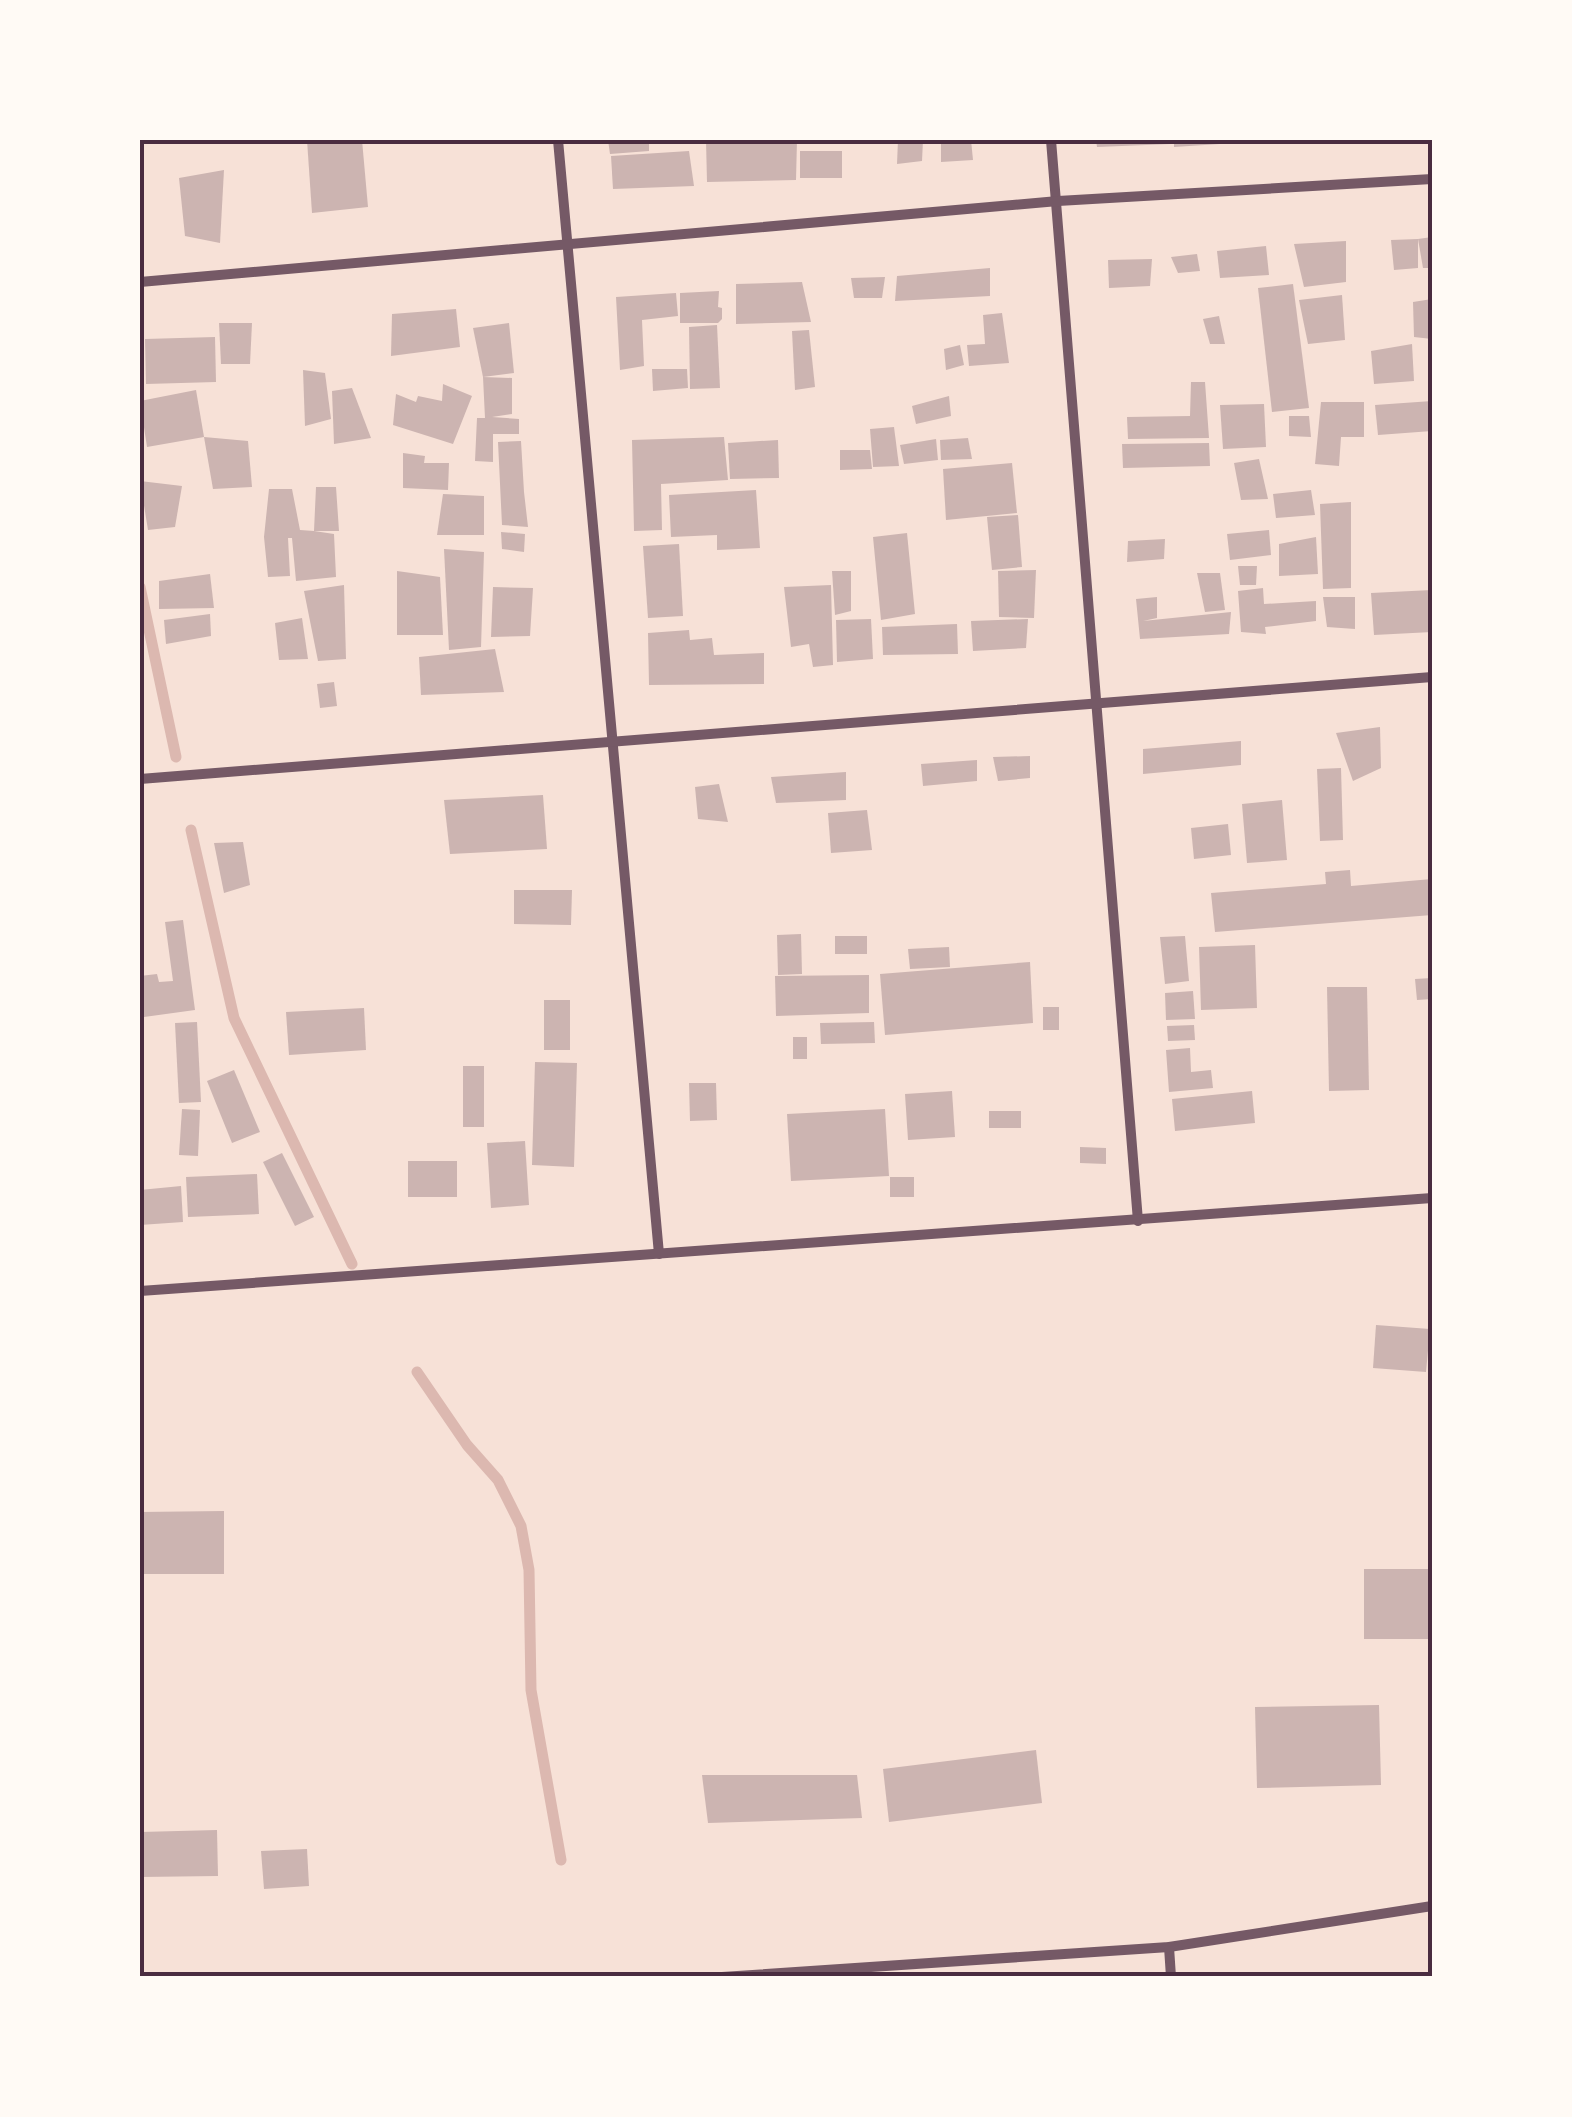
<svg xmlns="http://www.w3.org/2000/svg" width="1572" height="2117" font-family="Quicksand,sans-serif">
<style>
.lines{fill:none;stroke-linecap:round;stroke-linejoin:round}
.stream{stroke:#dcb8b0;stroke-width:11}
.building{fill:#ccb4b1}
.minor{stroke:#755966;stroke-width:10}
.neatline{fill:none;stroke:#4a2c40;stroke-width:4}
</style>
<rect width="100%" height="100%" fill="#f7e1d7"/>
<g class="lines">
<g class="stream">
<path d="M140,587L176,757"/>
<path d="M191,830L234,1018L352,1264"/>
<path d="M417,1372L467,1445L498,1480L521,1526L529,1570L531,1690L561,1860"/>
</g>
</g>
<g class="building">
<path d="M307,140H362L368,207L312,213Z"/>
<path d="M608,140H649V151L610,154Z"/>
<path d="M706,140H797L796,180L707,182Z"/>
<path d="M898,140H923L922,161L897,164Z"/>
<path d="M941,140H971L973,160L941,162Z"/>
<path d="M1096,140H1171V144L1097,147Z"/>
<path d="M1174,140H1235V143L1174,147Z"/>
<path d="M689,151L694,186L613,189L611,156Z"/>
<rect x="800" y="151" width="42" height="27"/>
<path d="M224,170L220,243L185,236L179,178Z"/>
<path d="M1432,237V268H1423L1418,239Z"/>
<path d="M1418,239V268L1394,270L1391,240Z"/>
<path d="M1346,241V282L1304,287L1294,244Z"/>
<path d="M1266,246L1269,275L1220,278L1217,251Z"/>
<path d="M1197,254L1200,271L1178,273L1171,257Z"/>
<path d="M1152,259L1150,286L1109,288L1108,260Z"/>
<path d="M990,268V296L895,301L897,276Z"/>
<path d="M885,277L882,298H854L851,278Z"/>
<path d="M802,282L811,322L736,324V284Z"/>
<path d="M1293,284L1309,408L1272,412L1258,288Z"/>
<path d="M719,291L718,307L722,308V319L718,323H680V293Z"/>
<path d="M676,293L678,316L642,320L644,366L620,370L616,297Z"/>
<path d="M1342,295L1345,340L1308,344L1299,300Z"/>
<path d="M1432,299V339L1414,337L1413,302Z"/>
<path d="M456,309L460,347L391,356L392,314Z"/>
<path d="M1002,313L1009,363L969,366L967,345L985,344L983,315Z"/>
<path d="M1219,316L1225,344H1210L1203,319Z"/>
<path d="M219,323H252L250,364H221Z"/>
<path d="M509,323L514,373L483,377L473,328Z"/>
<path d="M717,325L720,388L690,389L689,327Z"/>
<path d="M809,330L815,387L795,390L792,331Z"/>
<path d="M215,337L216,382L146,384L145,339Z"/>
<path d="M1412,344L1414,381L1374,384L1371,351Z"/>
<path d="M960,345L964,365L946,370L944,349Z"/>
<path d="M652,369H687L688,388L653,391Z"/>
<path d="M303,370L325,373L331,419L305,426Z"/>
<path d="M483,377L512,378V414L492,417L519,419V434H493V462L475,461L477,418H485Z"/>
<path d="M1191,382H1205L1209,438L1128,439L1127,417L1190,416Z"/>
<path d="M443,384L472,396L453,444L393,425L396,394L416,402L418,396L442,401Z"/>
<path d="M352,388L371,438L334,444L332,391Z"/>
<path d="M196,390L204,437L147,447L140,401Z"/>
<path d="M949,396L951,416L916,424L912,406Z"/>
<path d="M1432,401V431L1378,435L1375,405Z"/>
<path d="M1321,402H1364V437H1341L1339,466L1315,464Z"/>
<path d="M1264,404L1266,447L1223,449L1220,405Z"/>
<path d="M1289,416H1309L1311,437L1289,436Z"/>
<path d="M894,427L899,466L873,467L870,429Z"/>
<path d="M204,437L248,441L252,487L213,489Z"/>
<path d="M724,437L728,480L661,484L662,530L634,531L632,440Z"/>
<path d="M968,438L972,459L941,460L940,440Z"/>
<path d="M936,439L938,460L904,464L900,445Z"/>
<path d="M778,440L779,478L730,479L728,443Z"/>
<path d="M521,441L524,492L528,527L502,525L498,442Z"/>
<path d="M1209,443L1210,466L1123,468L1122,444Z"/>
<path d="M840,450H870L872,469L840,470Z"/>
<path d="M403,453L425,456L424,463H449L448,490L403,488Z"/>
<path d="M1259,459L1268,499L1241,500L1234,463Z"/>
<path d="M1012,463L1017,513L946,520L943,469Z"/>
<path d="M140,481L182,486L175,527L148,530Z"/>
<path d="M316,487H336L339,531H314L334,534L336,577L296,581L292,538H288L290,576L268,577L264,537L269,489H292L300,530L314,531Z"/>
<path d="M756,490L760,548L717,550V535L671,537L669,495Z"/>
<path d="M1311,490L1315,515L1276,518L1273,494Z"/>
<path d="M443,494L484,496V535H437Z"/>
<path d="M1351,502V588L1323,589L1320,504Z"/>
<path d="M1018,515L1022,567L992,570L987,517Z"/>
<path d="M1269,530L1271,555L1230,560L1227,534Z"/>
<path d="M501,532L525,534L524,552L502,549Z"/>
<path d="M907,533L915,614L881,620L873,537Z"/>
<path d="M1316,537L1318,574L1279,576V544Z"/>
<path d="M1165,539L1164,559L1127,562L1128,541Z"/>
<path d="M679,544L683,616L648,618L643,546Z"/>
<path d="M444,549L484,552L481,647L449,650Z"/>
<path d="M1238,566H1257L1256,585H1240Z"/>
<path d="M1036,570L1034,618L999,617L998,571Z"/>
<path d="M397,571L440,577L443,635H397Z"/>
<path d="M832,571H851V611L835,615Z"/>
<path d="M1197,573H1220L1225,610L1205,612Z"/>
<path d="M210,574L214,608L159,609V581Z"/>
<path d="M344,585L346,659L318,661L304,591Z"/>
<path d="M831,585L833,665L813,667L809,644L791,647L784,587Z"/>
<path d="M493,587L533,588L530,636L491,637Z"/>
<path d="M1263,588L1264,604L1316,601V621L1265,627L1266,634L1241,632L1238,591Z"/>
<path d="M1432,590V632L1374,635L1371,593Z"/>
<path d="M1157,597V618L1143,621L1231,612L1229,634L1140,639L1136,599Z"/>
<path d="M1323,597H1355V629L1327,627Z"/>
<path d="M210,614L211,636L166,644L164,620Z"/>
<path d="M302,618L308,659L279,660L275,623Z"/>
<path d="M871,619L873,659L837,662L836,620Z"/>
<path d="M1028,619L1026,648L973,651L971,621Z"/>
<path d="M957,624L958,654L883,655L882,627Z"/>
<path d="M689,630L690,640L712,638L714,655L764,653V684L649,685L648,633Z"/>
<path d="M495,649L504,692L421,695L419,657Z"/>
<path d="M334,682L337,706L320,708L317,684Z"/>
<path d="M1380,727L1381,768L1353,781L1336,733Z"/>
<path d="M1241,741V765L1143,774V749Z"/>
<path d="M1030,756V778L998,781L993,757Z"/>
<path d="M977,760V781L923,786L921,764Z"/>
<path d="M1341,768L1343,840L1320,841L1317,769Z"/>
<path d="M846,772V800L776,803L771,777Z"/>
<path d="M719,784L728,822L698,819L695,787Z"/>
<path d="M543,795L547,849L450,854L444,800Z"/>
<path d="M1282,800L1287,860L1247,863L1242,804Z"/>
<path d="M867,810L872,850L831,853L828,813Z"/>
<path d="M1228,824L1231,855L1194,859L1191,828Z"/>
<path d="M243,842L250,885L224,893L214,843Z"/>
<path d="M1350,870L1351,886L1432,879V915L1215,932L1211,893L1326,884L1325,872Z"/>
<path d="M514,890H572L571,925L514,924Z"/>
<path d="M183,920L195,1010L144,1017L140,976L157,974L159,982L173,981L165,922Z"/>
<path d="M801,934L802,974L778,975L777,935Z"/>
<rect x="835" y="936" width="32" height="18"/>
<path d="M1185,936L1189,981L1165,984L1160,937Z"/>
<path d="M1255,945L1257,1008L1201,1010L1199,947Z"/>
<path d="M949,947L950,967L910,969L908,949Z"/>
<path d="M1030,962L1033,1023L885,1035L880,974Z"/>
<path d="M869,975V1013L776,1016L775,976Z"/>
<path d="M1432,978V999L1417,1000L1415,979Z"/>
<path d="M1327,987H1367L1369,1090L1329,1091Z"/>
<path d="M1193,991L1195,1019L1166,1020L1165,993Z"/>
<rect x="544" y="1000" width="26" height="50"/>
<rect x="1043" y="1007" width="16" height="23"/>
<path d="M364,1008L366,1050L289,1055L286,1012Z"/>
<path d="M197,1022L201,1102L179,1103L175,1023Z"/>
<path d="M874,1022L875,1043L821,1044L820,1023Z"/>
<path d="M1194,1025L1195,1040L1168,1041L1167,1026Z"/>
<rect x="793" y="1037" width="14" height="22"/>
<path d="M1190,1048L1191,1072L1211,1070L1213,1088L1169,1092L1166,1050Z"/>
<path d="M535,1062L577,1063L574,1167L532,1165Z"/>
<rect x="463" y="1066" width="21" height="61"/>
<path d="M234,1070L260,1132L232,1143L207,1081Z"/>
<path d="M689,1083H716L717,1120L690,1121Z"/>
<path d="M952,1091L955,1137L908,1140L905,1094Z"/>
<path d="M1252,1091L1255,1123L1175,1131L1172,1099Z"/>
<path d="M182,1109L200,1110L198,1156L179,1155Z"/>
<path d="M885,1109L889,1176L791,1181L787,1114Z"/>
<rect x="989" y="1111" width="32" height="17"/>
<path d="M525,1141L529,1205L491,1208L487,1143Z"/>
<path d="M1080,1147L1106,1148V1164L1080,1163Z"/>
<path d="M282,1153L314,1217L295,1226L263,1162Z"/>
<rect x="408" y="1161" width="49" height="36"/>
<path d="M257,1174L259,1214L188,1217L186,1177Z"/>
<rect x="890" y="1177" width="24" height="20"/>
<path d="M181,1186L183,1222L140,1225V1190Z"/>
<path d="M1376,1325L1430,1329L1426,1372L1373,1368Z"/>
<path d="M224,1511V1574H140V1512Z"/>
<rect x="1364" y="1569" width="68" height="70"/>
<path d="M1379,1705L1381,1785L1257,1788L1255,1707Z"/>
<path d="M1036,1750L1042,1803L889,1822L883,1769Z"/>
<path d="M702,1775H857L862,1818L708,1823Z"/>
<path d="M217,1830L218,1876L140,1877V1832Z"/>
<path d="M307,1849L309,1886L264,1889L261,1851Z"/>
</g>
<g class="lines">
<g class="minor">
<path d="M558,140L659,1254"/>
<path d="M1051,140L1138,1221"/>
<path d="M140,282L1058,201L1432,179"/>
<path d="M140,779L1432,677"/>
<path d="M140,1291L1432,1198"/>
<path d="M1169,1947L1171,1977"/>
<path d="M722,1977L1169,1947L1432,1906"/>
</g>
</g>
<rect width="1572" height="2117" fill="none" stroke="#fffaf5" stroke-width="285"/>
<rect x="142" y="142" width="1288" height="1832" class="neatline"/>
</svg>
